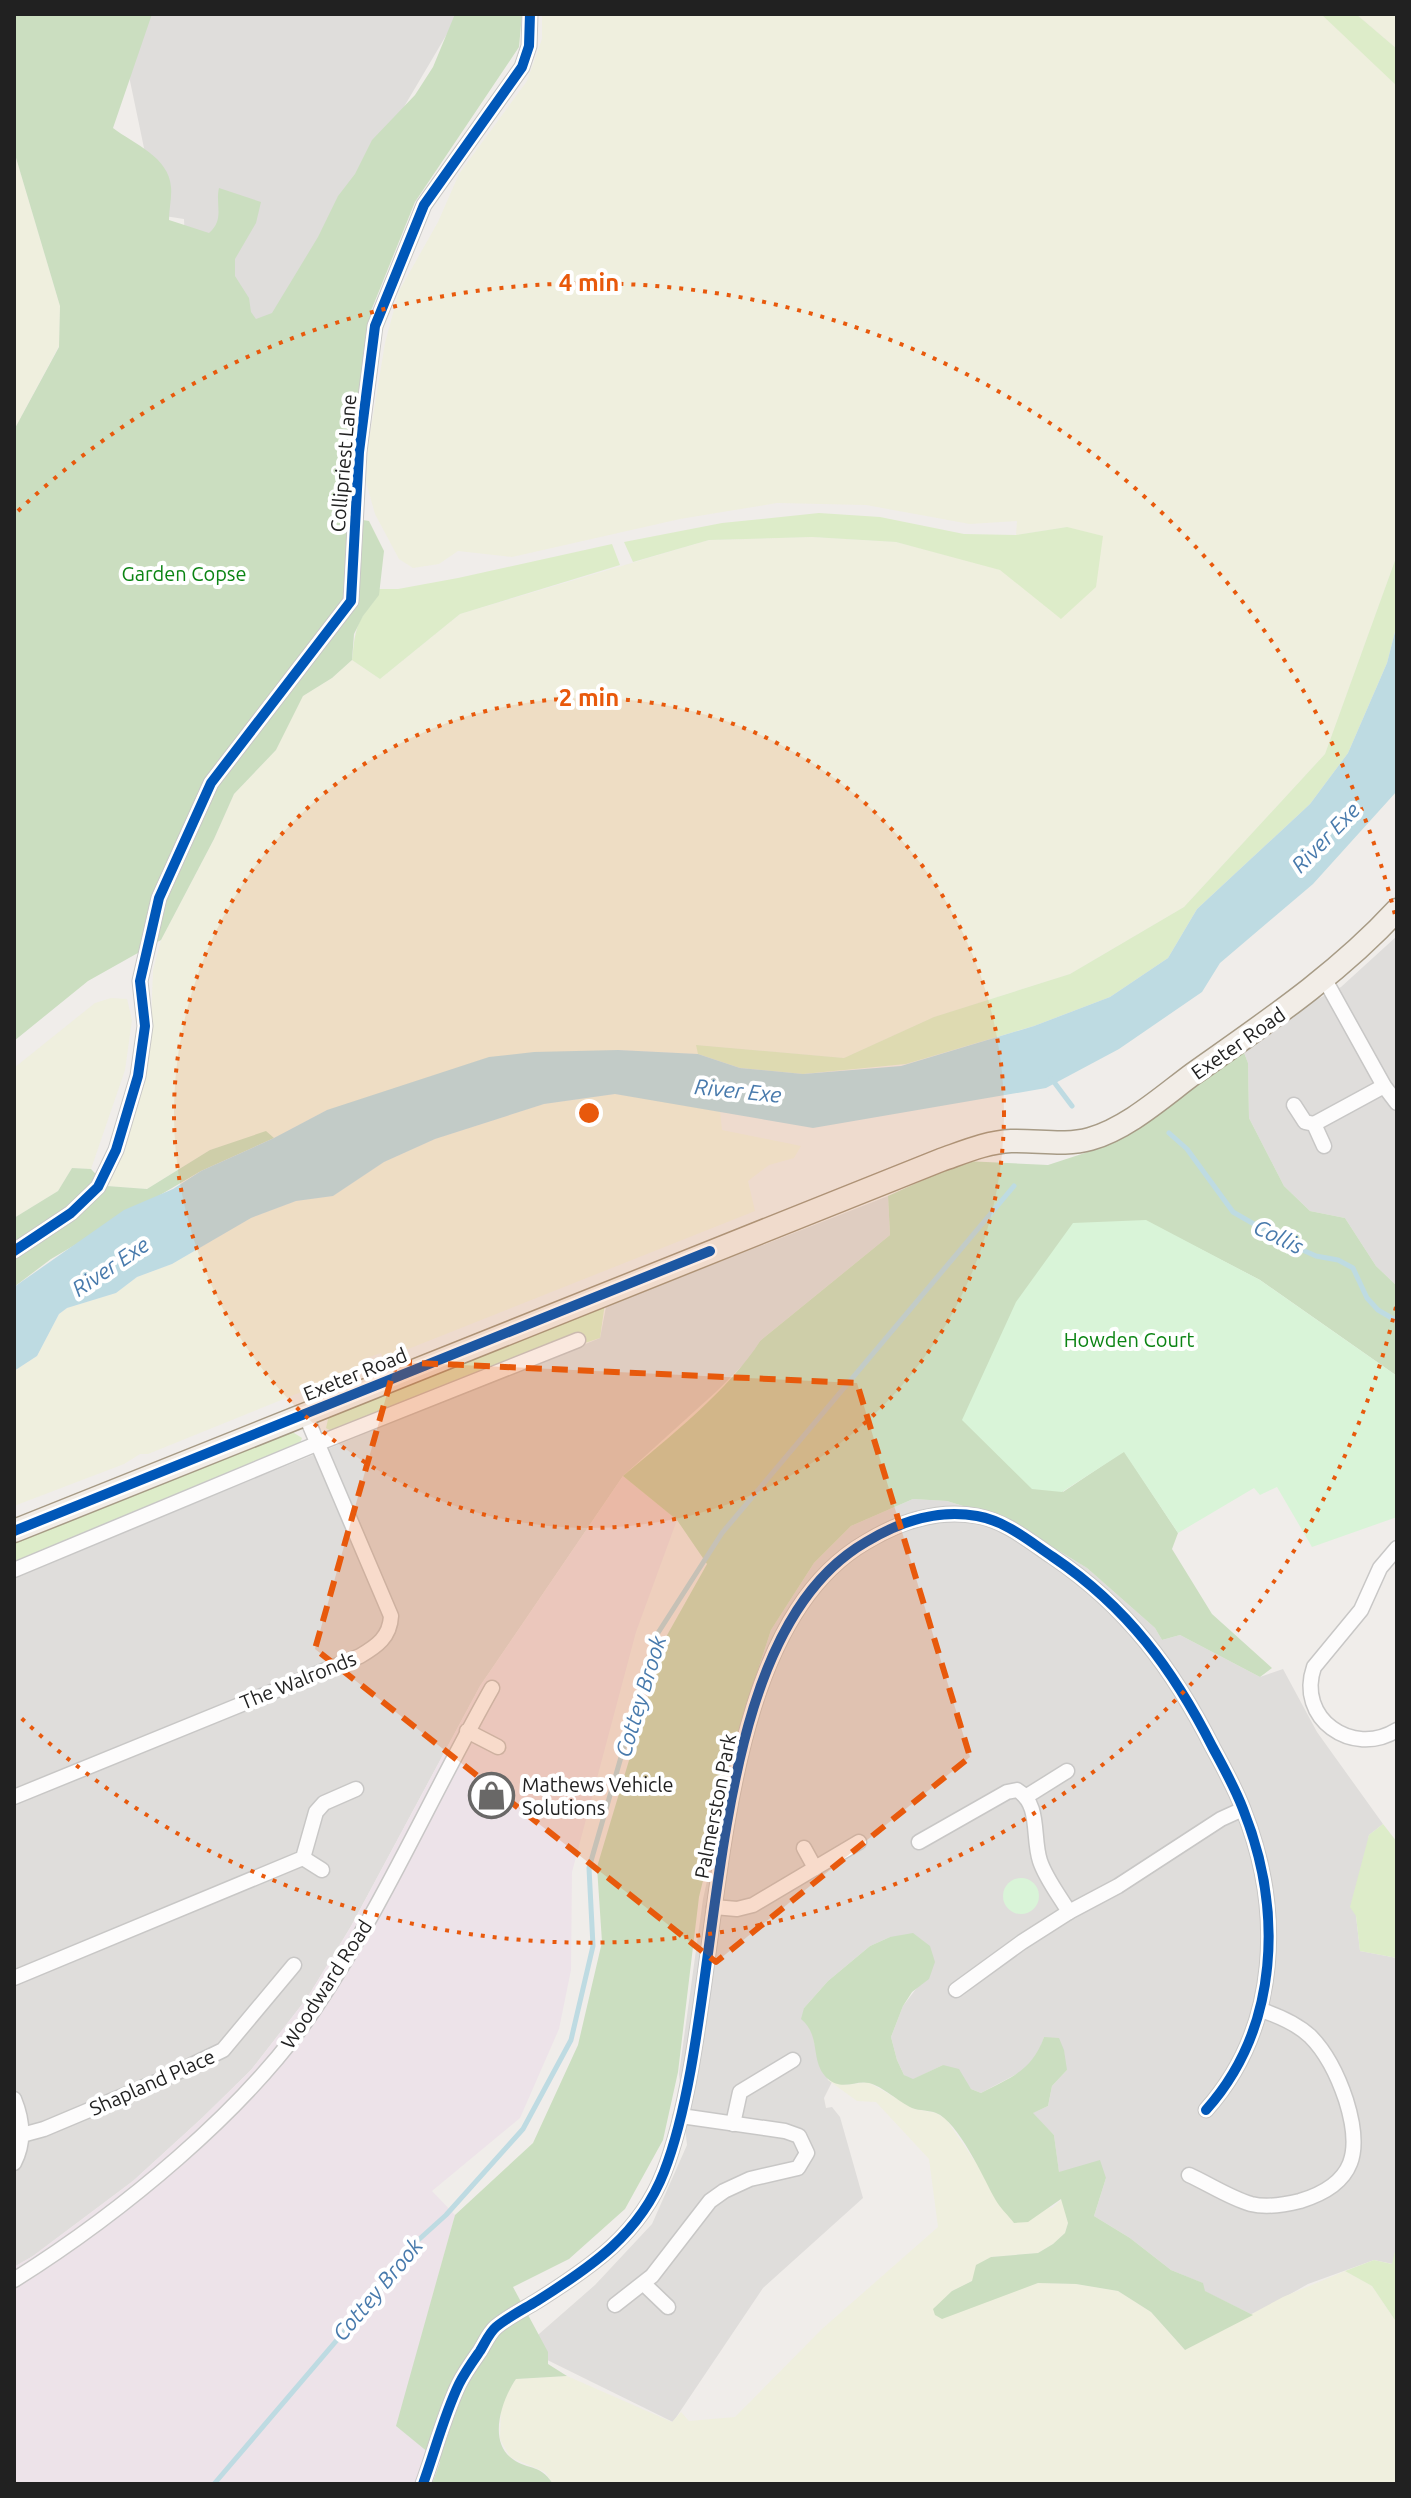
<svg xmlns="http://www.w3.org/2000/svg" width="1411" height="2498" font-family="Ubuntu,sans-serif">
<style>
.residential{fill:#dfdddb}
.industrial{fill:#ede3e9}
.farmland{fill:#efefde}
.grass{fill:#ddecc9}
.forest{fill:#cbdec0}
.park{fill:#d9f4d8}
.water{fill:#bedbe2}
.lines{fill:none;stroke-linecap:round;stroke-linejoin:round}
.stream{stroke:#bedbe2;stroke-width:5}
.minor-casing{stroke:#c8c7c6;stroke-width:17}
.primary-casing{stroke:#a79b86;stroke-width:25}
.minor{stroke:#fdfcfc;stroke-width:14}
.primary{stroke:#f2ede7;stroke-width:22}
.cycleway-casing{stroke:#fff;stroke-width:15}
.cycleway{stroke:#0057b8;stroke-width:10}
.marked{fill:#e8590c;fill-opacity:0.2;stroke:#e8590c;stroke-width:6;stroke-dasharray:16 10;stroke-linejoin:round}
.ring{fill:none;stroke:#e8590c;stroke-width:4;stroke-dasharray:4 8}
.labels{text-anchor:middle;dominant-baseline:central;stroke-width:8;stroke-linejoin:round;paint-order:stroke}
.street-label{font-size:20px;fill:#212121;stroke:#fff}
.park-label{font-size:20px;fill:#0b8413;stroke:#fff}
.poi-label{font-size:20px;fill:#212121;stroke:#fff;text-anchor:start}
.water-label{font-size:22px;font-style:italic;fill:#487aac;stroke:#fff}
.centre{fill:#e8590c;stroke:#fff;stroke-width:4}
.ring-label{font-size:24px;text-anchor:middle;font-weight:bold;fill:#e8590c;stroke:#fff;stroke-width:8;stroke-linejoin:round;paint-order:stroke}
</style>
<rect width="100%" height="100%" fill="#f0edea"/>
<g class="residential">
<path d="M146,14H455L454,22L312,263L275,345L187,294L184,219L158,215L125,57Z"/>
<path d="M1397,936V1286L1376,1266L1345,1218L1310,1211L1284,1186L1249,1118L1248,1063L1243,1050L1310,1003L1341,987Z"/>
<path d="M888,1196L890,1235L760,1341L749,1359L717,1391L623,1476L480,1686L350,1928L307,1998L251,2070L202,2118L133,2181L33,2256L14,2267V1577L600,1338L606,1307L610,1305Z"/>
<path d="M913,1499L947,1501L1008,1520L1087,1568L1155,1628L1162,1640L1180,1635L1260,1677L1283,1669L1317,1732L1383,1824L1369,1835L1356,1916L1360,1951L1397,1958V2243L1393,2264L1374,2260L1308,2284L1253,2315L1204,2291L1202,2283L1171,2270L1130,2238L1094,2216L1106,2178L1059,2173L1054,2135L1032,2113L1048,2106L1052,2086L1067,2070L1044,2037L1038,2055L1024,2070L981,2093L971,2089L943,2065L912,2080L904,2075L897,2060L891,2037L903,2006L919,1985L890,1937L870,1946L828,1981L804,2008L813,2031L814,2042L828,2080L832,2082L824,2098L826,2108L832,2107L840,2117L863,2198L763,2288L673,2422L523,2348L595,2285L652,2224L687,2145L679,2074L703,1899L744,1713L771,1630L814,1563L851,1526Z"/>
</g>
<path class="industrial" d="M623,1476L677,1520L636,1632L572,1872L571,1970L559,2029L520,2118L432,2191L455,2215L397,2426L440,2462L432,2484H14V2267L33,2256L133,2181L202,2118L251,2070L307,1998L350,1928L480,1686Z"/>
<g class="farmland">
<path d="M542,14H1321L1379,67L1397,86V555L1325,754L1184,907L1070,974L934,1017L844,1058L697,1045L698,1054L618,1050L327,1110L274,1138L266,1132L210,1150L147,1189L107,1186L130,1130L150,1048L153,970L161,940L214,839L234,794L276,750L303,696L332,678L352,660L380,679L460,614L709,540L812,537L896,542L1000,569L1061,618L1067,527L1016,535L1017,521L970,524L866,505L777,503L680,519L512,557L458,551L439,564L413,568L399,559L375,514L366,482L368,446L385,343L399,291L438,222L459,174L527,81L542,39Z"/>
<path d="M1356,14H1397V49Z"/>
<path d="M14,151L60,306L59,346L14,430Z"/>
<path d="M111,998L127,999L132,1020L125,1070L91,1169L72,1168L58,1191L14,1218V1068L95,1003Z"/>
<path d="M615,1094L720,1110L722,1130L801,1146L794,1158L769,1165L748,1181L755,1211L383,1359L381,1353L361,1360L363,1367L148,1454H140L124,1464L14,1506V1371L37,1356L59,1314L67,1308L116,1293L137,1277L172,1264L251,1218L296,1201L333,1196L384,1162L435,1139L544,1104Z"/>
<path d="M828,2080L845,2085L868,2082L915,2109L936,2113L946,2119L985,2176L996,2200L1052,2208L1062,2199L1068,2223L1065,2233L1053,2244L1038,2253L991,2257L972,2281L952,2291L1003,2294L1038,2283L1076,2284L1118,2291L1151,2312L1185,2350L1283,2297L1345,2271L1372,2286L1397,2323V2484H553L545,2472L510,2457L500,2439L501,2411L506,2393L516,2379L567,2376L672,2422L681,2412L689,2421L735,2417L822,2329L938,2227L929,2159L876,2102L857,2101Z"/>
</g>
<g class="grass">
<path d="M1321,14H1356L1397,49V86Z"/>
<path d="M819,513L880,517L964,534L1016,535L1067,527L1103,536L1096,587L1061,619L1000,570L896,542L812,537L709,540L633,562L624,542L722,523Z"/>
<path d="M612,544L620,565L460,614L380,679L352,660C354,645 354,632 361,619C367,608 377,601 379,589H398L458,578Z"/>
<path d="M1397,555V624L1387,663L1348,753L1310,804L1197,909L1168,958L1110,997L1034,1026L906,1064L803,1074L740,1068L698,1054L696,1045L844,1058L934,1017L1070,974L1184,907L1325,754Z"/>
<path d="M605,1303L600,1338L585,1343L578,1332L353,1423L331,1431L326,1428L329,1415Z"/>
<path d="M291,1431L302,1438L300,1444L14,1564V1541Z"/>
<path d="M1383,1824L1397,1842V1958L1360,1951L1356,1916L1350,1907L1369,1835Z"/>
<path d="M1397,2243V2323L1372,2286L1345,2271L1374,2260L1392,2264Z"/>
</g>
<g class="forest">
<path d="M14,14H152L113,128C134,144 169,157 171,187C172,197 169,209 169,220L209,233C225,219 215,205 219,188L261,202L256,223L235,259V276L249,298L251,312L256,319L272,313L318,237L338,196L355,174L372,140L415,95L433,67L455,14H522L519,47L415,202L371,311L345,517L369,521L384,551L379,595L363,616L354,634L352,660L332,678L303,696L276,750L234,794L214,839L161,940L88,981L14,1041V430L59,347L60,306L14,151Z"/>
<path d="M1243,1050L1248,1063L1249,1118L1284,1186L1310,1211L1345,1218L1376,1266L1397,1286V1376L1260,1280L1146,1221L1063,1492L1124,1451L1178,1533L1172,1549L1212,1614L1272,1668L1260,1677L1180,1635L1162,1640L1155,1628L1087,1568L1008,1520L947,1501L913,1499L851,1526L814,1563L771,1630L744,1713L699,1897L678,2072L663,2140L625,2209L569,2259L513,2287L548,2352V2364L567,2376L516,2379C503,2398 488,2438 510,2457C526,2471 539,2462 553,2484H432L440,2462L396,2426L455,2215L533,2143L578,2045L602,1942L597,1867L666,1637L707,1564L677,1520L623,1476C665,1441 732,1387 760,1341L890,1235L888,1196L965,1161L1048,1165L1103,1147L1157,1113Z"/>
<path d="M266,1131L274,1138L201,1171L51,1259L14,1287V1218L58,1191L72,1168L91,1169L107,1186L147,1189L210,1150Z"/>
<path d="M913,1933L930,1946L935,1962L929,1979L912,1992L903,2006L891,2037L897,2060L904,2075L913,2079L943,2065L959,2069L971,2089L981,2093C1011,2077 1032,2071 1044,2037L1059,2038L1064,2050L1067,2070L1052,2086L1048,2106L1033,2113L1054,2135L1059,2172L1100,2160L1106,2178L1094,2216L1130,2238L1171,2270L1203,2283L1205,2291L1253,2315L1185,2350L1151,2312L1118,2291L1076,2284L1038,2283L942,2319L935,2315L933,2309L952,2291L972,2281L976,2265L991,2257L1038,2253L1053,2244L1065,2233L1068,2223L1061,2199L1028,2222L1014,2223C1008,2215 1000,2208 995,2199C984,2179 958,2121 936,2113C929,2110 920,2111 912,2108C899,2102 882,2086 869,2083C856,2080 842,2091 828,2079C809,2062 822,2036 801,2019L804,2008L828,1981L870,1946L890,1937Z"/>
</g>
<g class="park">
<path d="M1146,1220L1260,1280L1397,1376V1517L1312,1547L1277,1487L1260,1495L1254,1488L1178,1533L1124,1452L1062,1492L1032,1489L962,1420L1016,1302L1073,1223Z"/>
<circle cx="1021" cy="1896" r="18"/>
</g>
<path class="water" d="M1397,624V791L1313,884L1220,963L1202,992L1119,1049L1046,1088L813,1128L615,1094L544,1104L435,1139L384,1162L333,1196L296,1201L251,1218L172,1264L137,1277L116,1293L67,1308L59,1314L37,1356L14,1371V1287L124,1210L173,1189L201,1171L274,1138L327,1110L489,1057L534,1052L618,1050L698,1054L740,1068L803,1074L901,1066L1034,1026L1110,997L1168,958L1197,909L1310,804L1348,753L1387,663Z"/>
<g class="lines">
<g class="stream">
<path d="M1051,1078L1072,1106"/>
<path d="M1169,1133L1187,1149L1233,1212L1287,1243L1316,1256L1338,1260L1353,1268L1367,1298L1378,1310L1397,1321"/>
<path d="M214,2484L384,2285L415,2243L446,2215L523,2129L571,2040L593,1946L589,1868L656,1636L722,1533L1014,1186"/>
</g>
<defs>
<g id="minor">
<path d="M1324,978L1384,1086L1397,1103"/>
<path d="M1294,1105L1305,1122L1314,1124L1324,1146"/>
<path d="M1314,1124L1384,1086"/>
<path d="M14,1251L71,1213L98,1187L116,1150L138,1076L145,1026L140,981L159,898L211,783L351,601L359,452L375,326L424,205L522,67L529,46L530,14"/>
<path d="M1397,1548L1380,1568L1361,1610L1314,1667C1296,1718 1352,1758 1397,1730"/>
<path d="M14,1570L309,1447L578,1340"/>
<path d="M467,1731L498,1747"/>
<path d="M1027,1796L1067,1771"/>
<path d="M14,1797L360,1656C377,1646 390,1637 391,1616L305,1414"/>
<path d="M919,1842L1007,1792L1017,1790C1041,1804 1032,1837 1040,1861C1046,1879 1059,1895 1069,1912L1022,1942L956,1990"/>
<path d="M804,1848L815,1868"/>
<path d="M303,1858L322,1870"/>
<path d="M714,1907L737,1909L753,1905L859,1842"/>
<path d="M1069,1912L1118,1886L1221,1819L1243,1809"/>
<path d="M14,1978L303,1858L316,1812L324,1803L356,1789"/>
<path d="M14,2099C23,2121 25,2142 14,2163"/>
<path d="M733,2124L740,2092L793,2060"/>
<path d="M22,2135L44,2129L163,2079L223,2050L294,1965"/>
<path d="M1189,2175C1209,2184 1230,2198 1251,2204C1267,2208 1284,2205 1300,2201C1356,2184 1362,2151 1346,2100C1338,2076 1328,2054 1310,2036C1296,2023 1279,2016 1261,2010"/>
<path d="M14,2280C119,2214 246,2111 315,2008C383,1907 432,1794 492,1688"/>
<path d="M644,2284L668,2307"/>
<path d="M615,2305L652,2276L710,2201L724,2191L750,2179L798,2168L807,2153L799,2136L785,2131L681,2116"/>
<path d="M423,2484C435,2451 444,2415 459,2384C465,2372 473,2361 480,2351C485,2343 489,2333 496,2327C508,2317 524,2309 537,2301C591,2267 640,2234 664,2172C730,2003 695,1641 866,1542C899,1522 938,1509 977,1516C1006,1521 1029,1541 1053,1557C1127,1607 1173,1669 1213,1748C1224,1768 1235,1788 1243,1809C1283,1909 1280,2027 1206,2110"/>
</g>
<path id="primary" d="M14,1531L941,1160C964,1152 987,1142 1011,1141C1038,1140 1065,1146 1090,1139C1128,1128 1162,1097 1193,1074C1265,1023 1337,975 1397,910"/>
</defs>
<use href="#minor" class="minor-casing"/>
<use href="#primary" class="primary-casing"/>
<use href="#minor" class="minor"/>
<use href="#primary" class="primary"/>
<defs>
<g id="cycleway">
<path d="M14,1251L71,1213L98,1187L116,1150L138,1076L145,1026L140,981L159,898L211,783L351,601L359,452L375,326L424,205L522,67L529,46L530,14"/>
<path d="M14,1531L710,1251"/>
<path d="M423,2484C435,2451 444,2415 459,2384C465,2372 473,2361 480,2351C485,2343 489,2333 496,2327C508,2317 524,2309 537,2301C591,2267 640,2234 664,2172C730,2003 695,1641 866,1542C899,1522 938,1509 977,1516C1006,1521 1029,1541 1053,1557C1127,1607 1173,1669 1213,1748C1224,1768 1235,1788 1243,1809C1283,1909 1280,2027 1206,2110"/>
</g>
</defs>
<use href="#cycleway" class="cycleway-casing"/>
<use href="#cycleway" class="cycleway"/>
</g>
<path class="marked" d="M396,1362L857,1383L970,1757L716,1962L315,1649Z"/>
<circle cx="589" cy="1113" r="415" fill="#e8590c" fill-opacity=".12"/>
<g class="ring">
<circle cx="589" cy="1113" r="415"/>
<path d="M1396 1307A830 830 0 0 1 18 1715M18 511A830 830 0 0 1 1396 919"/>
</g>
<defs>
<symbol id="shop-ring" viewBox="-11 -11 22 22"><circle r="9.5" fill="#fff" stroke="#696867" stroke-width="1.5"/><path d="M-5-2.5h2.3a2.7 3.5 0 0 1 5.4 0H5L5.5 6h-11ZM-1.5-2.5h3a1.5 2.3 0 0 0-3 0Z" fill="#696867"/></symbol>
</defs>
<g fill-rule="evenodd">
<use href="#shop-ring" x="466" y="1770" width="51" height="51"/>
</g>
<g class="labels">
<g class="street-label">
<text transform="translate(343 463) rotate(-85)">Collipriest Lane</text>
<text transform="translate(1238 1043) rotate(-35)">Exeter Road</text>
<text transform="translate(355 1374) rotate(-22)">Exeter Road</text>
<text transform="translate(298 1680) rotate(-22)">The Walronds</text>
<text transform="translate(715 1806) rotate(-79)">Palmerston Park</text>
<text transform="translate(326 1984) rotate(-57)">Woodward Road</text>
<text transform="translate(152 2082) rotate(-24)">Shapland Place</text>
</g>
<g class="park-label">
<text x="184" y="573">Garden Copse</text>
<text x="1129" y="1339">Howden Court</text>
</g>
<g class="poi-label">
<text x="522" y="1784">Mathews Vehicle<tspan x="522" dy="23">Solutions</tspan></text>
</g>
<g class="water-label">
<text transform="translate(1325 837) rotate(-46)">River Exe</text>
<text transform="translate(738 1090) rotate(6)">River Exe</text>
<text transform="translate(1279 1236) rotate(26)">Collis</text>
<text transform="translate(110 1266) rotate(-34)">River Exe</text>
<text transform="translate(640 1696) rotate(-73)">Cottey Brook</text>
<text transform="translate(377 2289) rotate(-50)">Cottey Brook</text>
</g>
</g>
<circle cx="589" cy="1113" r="12" class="centre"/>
<g class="ring-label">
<text x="589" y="291">4 min</text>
<text x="589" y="706">2 min</text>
</g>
<rect width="1411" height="2498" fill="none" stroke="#212121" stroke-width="32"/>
</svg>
